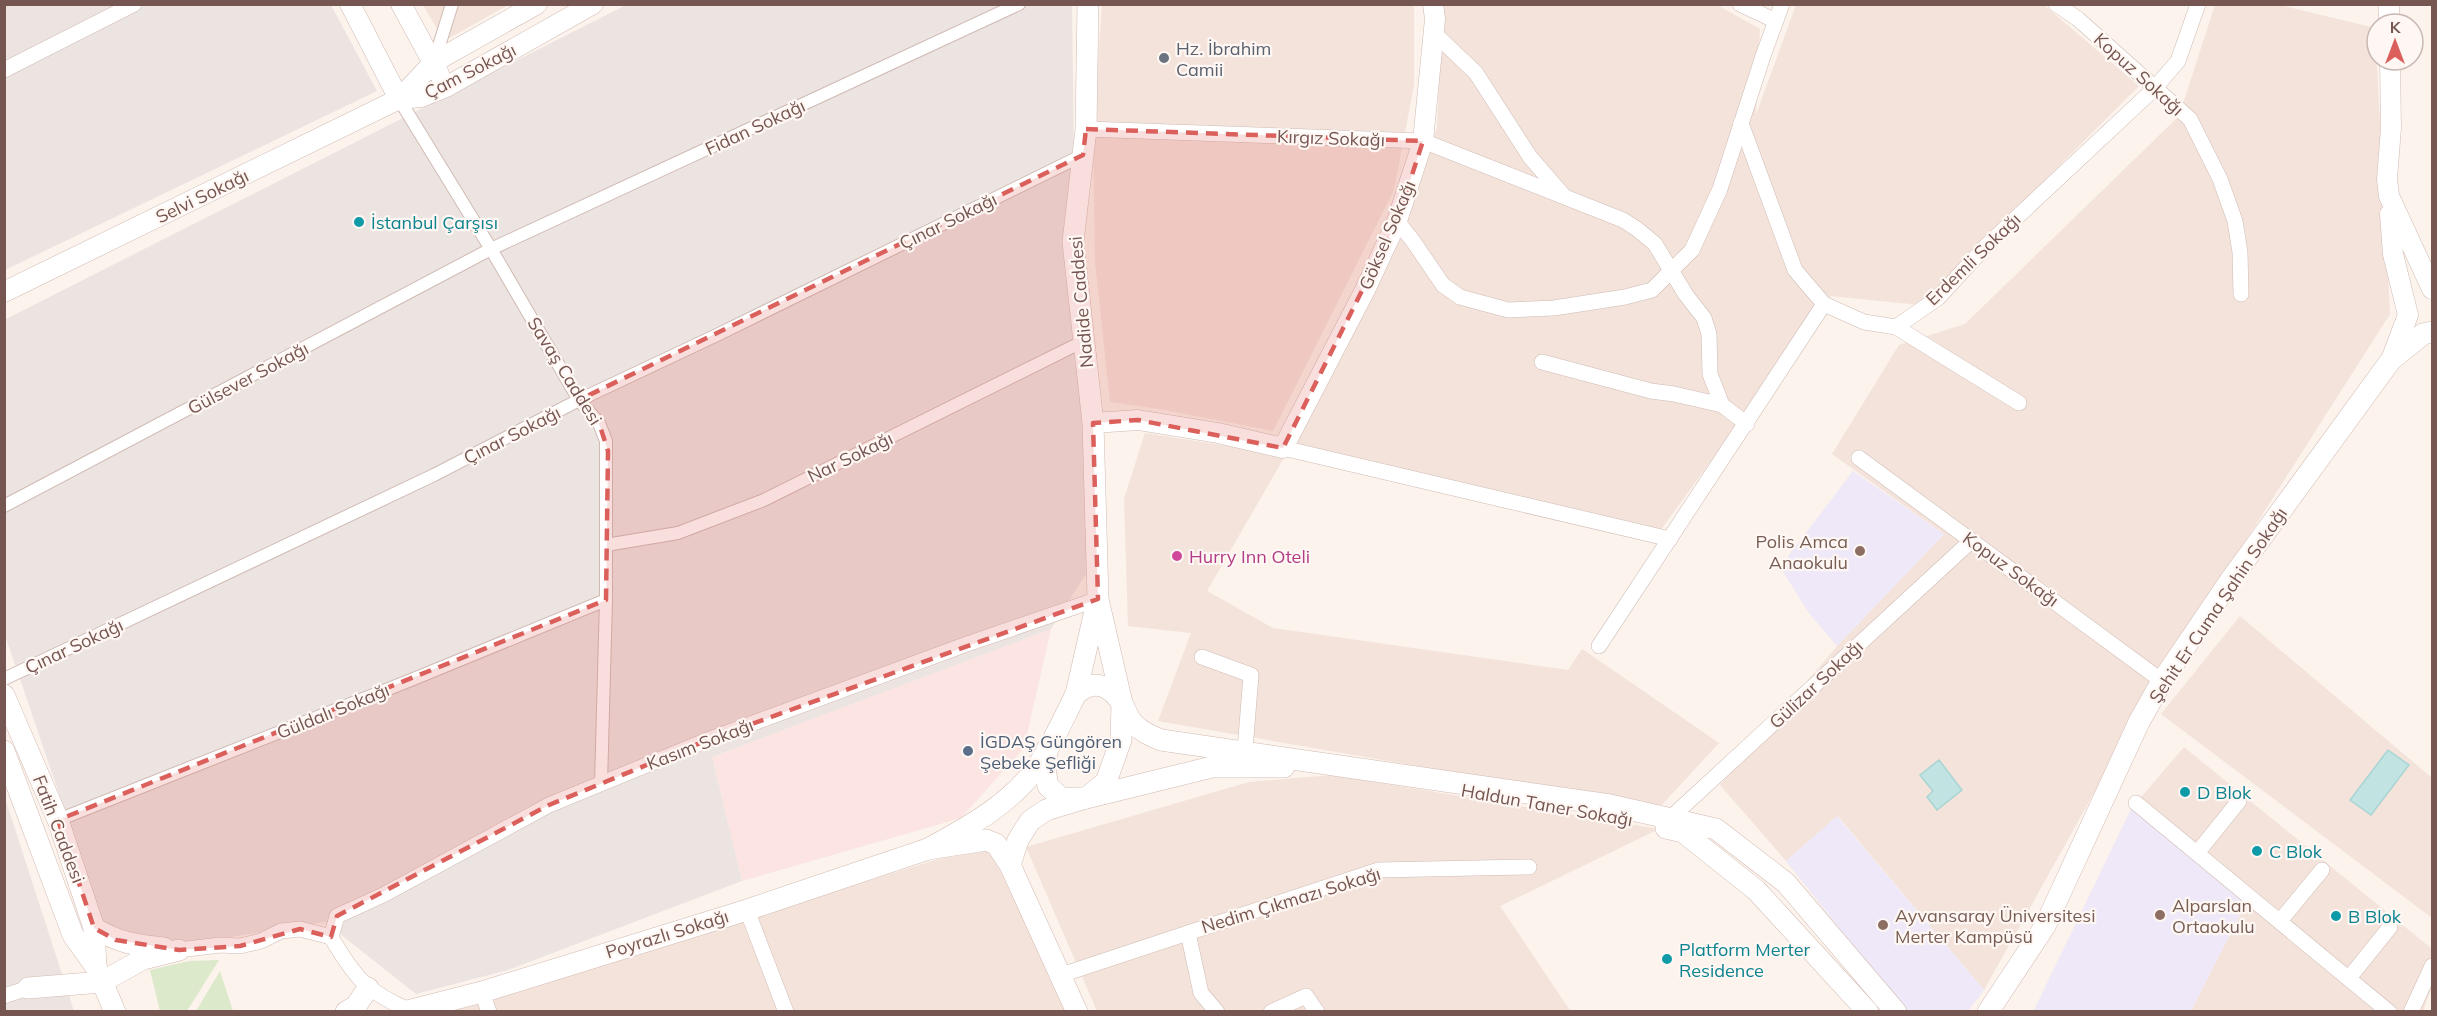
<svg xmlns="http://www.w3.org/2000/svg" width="2437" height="1016" font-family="Mulish,sans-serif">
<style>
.residential{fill:#f3e3db}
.commercial{fill:#fbe4e1}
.industrial{fill:#ece4e1}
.education{fill:#efe8f8}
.green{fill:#dde9cb}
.water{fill:#c1e4e3;stroke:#a8d5d4;stroke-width:1.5}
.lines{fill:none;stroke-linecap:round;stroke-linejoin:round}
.pedestrian-casing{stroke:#d0bbb4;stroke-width:14}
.minor-casing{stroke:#d0bbb4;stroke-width:16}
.tertiary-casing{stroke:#d0bbb4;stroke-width:21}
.secondary-casing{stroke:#d3bab2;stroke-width:22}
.pedestrian{stroke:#fff;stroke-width:12}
.minor{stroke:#fff;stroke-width:15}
.tertiary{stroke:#fff;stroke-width:20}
.secondary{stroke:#fff;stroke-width:21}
.marked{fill:#db605c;fill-opacity:0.2;stroke:#db605c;stroke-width:4.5;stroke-dasharray:12 8;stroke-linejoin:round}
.worship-dot{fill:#6b7280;stroke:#fef7f3;stroke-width:2}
.culture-dot{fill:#0f9aa8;stroke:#fef7f3;stroke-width:2}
.education-dot{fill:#8d6e63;stroke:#fef7f3;stroke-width:2}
.hotel-dot{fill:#d1479c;stroke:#fef7f3;stroke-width:2}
.service-dot{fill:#5c6f8a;stroke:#fef7f3;stroke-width:2}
.labels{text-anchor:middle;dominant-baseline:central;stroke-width:4.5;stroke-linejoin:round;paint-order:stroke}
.worship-label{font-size:18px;fill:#5b616d;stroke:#fef7f3;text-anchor:start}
.street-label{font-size:18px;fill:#765650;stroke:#fef7f3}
.culture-label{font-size:18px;fill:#0d838f;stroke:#fef7f3;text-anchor:start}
.education-label{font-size:18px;fill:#785e54;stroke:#fef7f3;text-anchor:start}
.hotel-label{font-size:18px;fill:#b23c85;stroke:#fef7f3;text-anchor:start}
.service-label{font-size:18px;fill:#4e5e75;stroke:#fef7f3;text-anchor:start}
</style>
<rect width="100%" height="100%" fill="#fbf3ec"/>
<g class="residential">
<path d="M423,5H508L444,41Z"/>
<path d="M1102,5H1414V85L1394,190L1273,431L1159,409L1110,402L1095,262L1093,135Z"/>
<path d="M1442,5H1717L1760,29L1756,115L1796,5H2044L2139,86L1920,305L1831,296L1652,542L1285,456L1207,591L1273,628L1568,670L1582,649L1719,743L1659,808L1158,721L1191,633L1128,626L1124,499L1145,433L1285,455L1400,236L1437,128Z"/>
<path d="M2215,5H2280L2375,28L2390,314L2157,680L1984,990L1838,816L1786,861L1720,785L1837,646L1944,534L1832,454L1899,345L1965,324L2179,116Z"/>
<path d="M2240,616L2432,778V918L2161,714Z"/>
<path d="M2184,747L2432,949V987L2423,1011H2191L2247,901L2131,809Z"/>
<path d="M1332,775L1659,829L1500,906L1571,1012L1097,1011L1026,847L1249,782Z"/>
<path d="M967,850L990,852L1073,1011L449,1012Z"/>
</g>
<path class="commercial" d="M1051,629L1024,748L961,818L742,881L712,757Z"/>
<g class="industrial">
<path d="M5,5H331L377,91L5,270Z"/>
<path d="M626,5H1072L1075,235L1091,566L1051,629L712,757L742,881L508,970L416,994L325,922L148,950L103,923L5,635L4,320Z"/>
<path d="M5,798L74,1011H5Z"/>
</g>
<g class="education">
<path d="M1853,471L1944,534L1837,646L1809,613L1780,567Z"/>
<path d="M2131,809L2247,901L2191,1011L2033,1012Z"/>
<path d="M1837,816L1984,990L1968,1011H1905L1786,861Z"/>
</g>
<g class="green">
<path d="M219,960L187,1011H160L150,970L189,961Z"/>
<path d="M220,971L233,1011H196Z"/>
</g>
<g class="water">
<path d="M2388,750L2409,765L2371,815L2350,800Z"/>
<path d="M1939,760L1962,790L1937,810L1927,797L1933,791L1920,775Z"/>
</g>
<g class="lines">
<defs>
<g id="pedestrian">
<path d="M434,62L452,4"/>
<path d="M399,99L491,249L579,400L599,423L606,441V600L601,784"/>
<path d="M4,506L491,249L1019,4"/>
<path d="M606,545L678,533L764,500L1084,341"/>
<path d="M4,679L434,475L579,400L719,334L1083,155"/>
<path d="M58,820L411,680L606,600"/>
</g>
<g id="minor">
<path d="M1740,4L1776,21"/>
<path d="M2056,4L2078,19L2190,119L2220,179L2235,221L2240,252L2241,294"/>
<path d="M1434,33L1476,73L1530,157L1563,195"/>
<path d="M4,70L134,4"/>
<path d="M1741,123L1795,270L1824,304L1864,322L1896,327L1938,298L1985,247L2154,89L2178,61L2198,4"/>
<path d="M1086,129L1423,141L1623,220L1637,229L1655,244L1686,295L1704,318L1709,334L1710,374L1722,405L1747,424"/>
<path d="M1397,221L1413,241L1443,285L1460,297L1508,310L1554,308L1625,297L1652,290L1692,250L1720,189L1763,56L1782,4"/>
<path d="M1896,327L2019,403"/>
<path d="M1542,362L1651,391L1674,394L1722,405"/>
<path d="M1283,448L1670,539"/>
<path d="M1859,458L2162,681"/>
<path d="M1599,646L1824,304"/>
<path d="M1202,657L1251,675L1245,750"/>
<path d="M2136,803L2389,1012"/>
<path d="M1665,823L1971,541"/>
<path d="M2197,853L2239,801"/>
<path d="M747,910L786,1012"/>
<path d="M2280,921L2322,870"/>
<path d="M1188,933L1201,993L1217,1012"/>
<path d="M179,950L220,945L240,946L261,941L281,931L300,929L331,937"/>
<path d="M1061,975L1378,870L1529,867"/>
<path d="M2349,978L2390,927"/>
<path d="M482,992L489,1012"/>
<path d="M4,996L28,988"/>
<path d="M409,1010C366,992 354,976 331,937L337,916L383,895L549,805L710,739L967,644L1098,599"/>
<path d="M1271,1012L1306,996L1317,1012"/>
<path d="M2411,1012L2432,966"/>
</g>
<g id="tertiary">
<path d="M350,4L399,99"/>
<path d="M401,4L439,74"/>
<path d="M2389,4V24"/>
<path d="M2390,60L2391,128L2387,179L2389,196L2432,289"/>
<path d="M399,99L421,97L446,87L593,4"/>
<path d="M2390,214L2393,254L2408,315L2391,360"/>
<path d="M4,292L399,99L434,62L537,4"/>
<path d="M1093,423L1138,420L1218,433L1283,448L1365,290L1397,221L1423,141L1435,19L1433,4"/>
</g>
<g id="secondary">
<path d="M1076,694L1097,602"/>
<path d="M4,695L58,820L94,928L96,967"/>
<path d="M1047,749L1045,769L1048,786L1061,798H1086L1212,767H1284"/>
<path d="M4,751L73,935L96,967L115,1012"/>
<path d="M1666,828L1683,832L1756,890L1868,1012"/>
<path d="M928,849C966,828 1006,807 1034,771C1051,748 1063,719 1076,694C1094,678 1110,685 1123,705C1126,711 1128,717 1132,722C1140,731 1149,735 1161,740L1610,805L1716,829L1786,883L1896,1012"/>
<path d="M1010,865L1018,840L1030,821L1046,810L1086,798L1106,782L1121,740L1122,703L1098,599L1093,423L1073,242L1086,129L1088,4"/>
<path d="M94,928C120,943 134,945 164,948"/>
<path d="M28,988L102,982L143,959L179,950"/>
<path d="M346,1012L356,1006L368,988"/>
<path d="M404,1012L482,992L747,910L928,849L986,840L996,844L1010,865L1077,1012"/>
<path d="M1988,1012L2045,926L2139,722L2162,681L2232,578L2391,360L2423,334L2432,332"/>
</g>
</defs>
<use href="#pedestrian" class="pedestrian-casing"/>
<use href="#minor" class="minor-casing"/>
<use href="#tertiary" class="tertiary-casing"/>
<use href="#secondary" class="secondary-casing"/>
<use href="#pedestrian" class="pedestrian"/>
<use href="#minor" class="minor"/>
<use href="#tertiary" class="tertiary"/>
<use href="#secondary" class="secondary"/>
</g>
<path class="marked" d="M1086,129L1423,141L1397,221L1283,448L1138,420L1093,423L1098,599L710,739L549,805L337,916L331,937L300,929L240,946L179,950L116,940L94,928L58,820L606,600L608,451L599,423L579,400L1083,155Z"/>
<circle class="worship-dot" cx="1164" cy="58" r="6"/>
<g class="culture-dot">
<circle cx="359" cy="222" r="6"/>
<circle cx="2185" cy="792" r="6"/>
<circle cx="2257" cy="851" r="6"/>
<circle cx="2336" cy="916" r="6"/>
<circle cx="1667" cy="959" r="6"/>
</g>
<g class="education-dot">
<circle cx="1860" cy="551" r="6"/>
<circle cx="2160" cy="915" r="6"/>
<circle cx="1883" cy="925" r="6"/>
</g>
<circle class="hotel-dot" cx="1177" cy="556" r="6"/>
<circle class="service-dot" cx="968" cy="751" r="6"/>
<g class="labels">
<g class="worship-label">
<text x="1176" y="48">Hz. İbrahim<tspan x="1176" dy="21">Camii</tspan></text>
</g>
<g class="street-label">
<text transform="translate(470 71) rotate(-27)">Çam Sokağı</text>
<text transform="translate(2139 74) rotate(42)">Kopuz Sokağı</text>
<text transform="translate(755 127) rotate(-25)">Fidan Sokağı</text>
<text transform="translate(1331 138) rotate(2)">Kırgız Sokağı</text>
<text transform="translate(202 196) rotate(-26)">Selvi Sokağı</text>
<text transform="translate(948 221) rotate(-26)">Çınar Sokağı</text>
<text transform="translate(1387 235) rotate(-67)">Göksel Sokağı</text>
<text transform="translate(1973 259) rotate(-44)">Erdemli Sokağı</text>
<text transform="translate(1081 302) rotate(-95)">Nadide Caddesi</text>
<text transform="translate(565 371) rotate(58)">Savaş Caddesi</text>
<text transform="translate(248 378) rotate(-28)">Gülsever Sokağı</text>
<text transform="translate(512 435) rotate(-27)">Çınar Sokağı</text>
<text transform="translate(850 457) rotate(-26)">Nar Sokağı</text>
<text transform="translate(2011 569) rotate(36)">Kopuz Sokağı</text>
<text transform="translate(2218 605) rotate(-56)">Şehit Er Cuma Şahin Sokağı</text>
<text transform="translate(74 646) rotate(-25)">Çınar Sokağı</text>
<text transform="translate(1816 684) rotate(-43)">Gülizar Sokağı</text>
<text transform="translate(333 711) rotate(-22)">Güldalı Sokağı</text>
<text transform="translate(700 744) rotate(-21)">Kasım Sokağı</text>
<text transform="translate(1547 805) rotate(10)">Haldun Taner Sokağı</text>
<text transform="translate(59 829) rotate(69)">Fatih Caddesi</text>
<text transform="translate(1291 900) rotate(-17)">Nedim Çıkmazı Sokağı</text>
<text transform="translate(667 934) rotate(-17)">Poyrazlı Sokağı</text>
</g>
<g class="culture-label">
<text x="371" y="222">İstanbul Çarşısı</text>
<text x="2197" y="792">D Blok</text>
<text x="2269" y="851">C Blok</text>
<text x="2348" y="916">B Blok</text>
<text x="1679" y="949">Platform Merter<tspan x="1679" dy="21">Residence</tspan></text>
</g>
<g class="education-label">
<text x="1848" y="541" text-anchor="end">Polis Amca<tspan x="1848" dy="21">Anaokulu</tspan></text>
<text x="2172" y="905">Alparslan<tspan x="2172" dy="21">Ortaokulu</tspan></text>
<text x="1895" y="915">Ayvansaray Üniversitesi<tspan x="1895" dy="21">Merter Kampüsü</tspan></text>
</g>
<g class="hotel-label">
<text x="1189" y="556">Hurry Inn Oteli</text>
</g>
<g class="service-label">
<text x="980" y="741">İGDAŞ Güngören<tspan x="980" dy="21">Şebeke Şefliği</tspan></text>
</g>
</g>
<rect width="2437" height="1016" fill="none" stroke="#765650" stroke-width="12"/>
<g transform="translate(2395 42)"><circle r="28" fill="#fef7f3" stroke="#c8b7b2" stroke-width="1.5"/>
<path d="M0-4.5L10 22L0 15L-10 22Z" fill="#db605c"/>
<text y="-9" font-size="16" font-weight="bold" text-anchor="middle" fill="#765650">K</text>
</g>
</svg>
